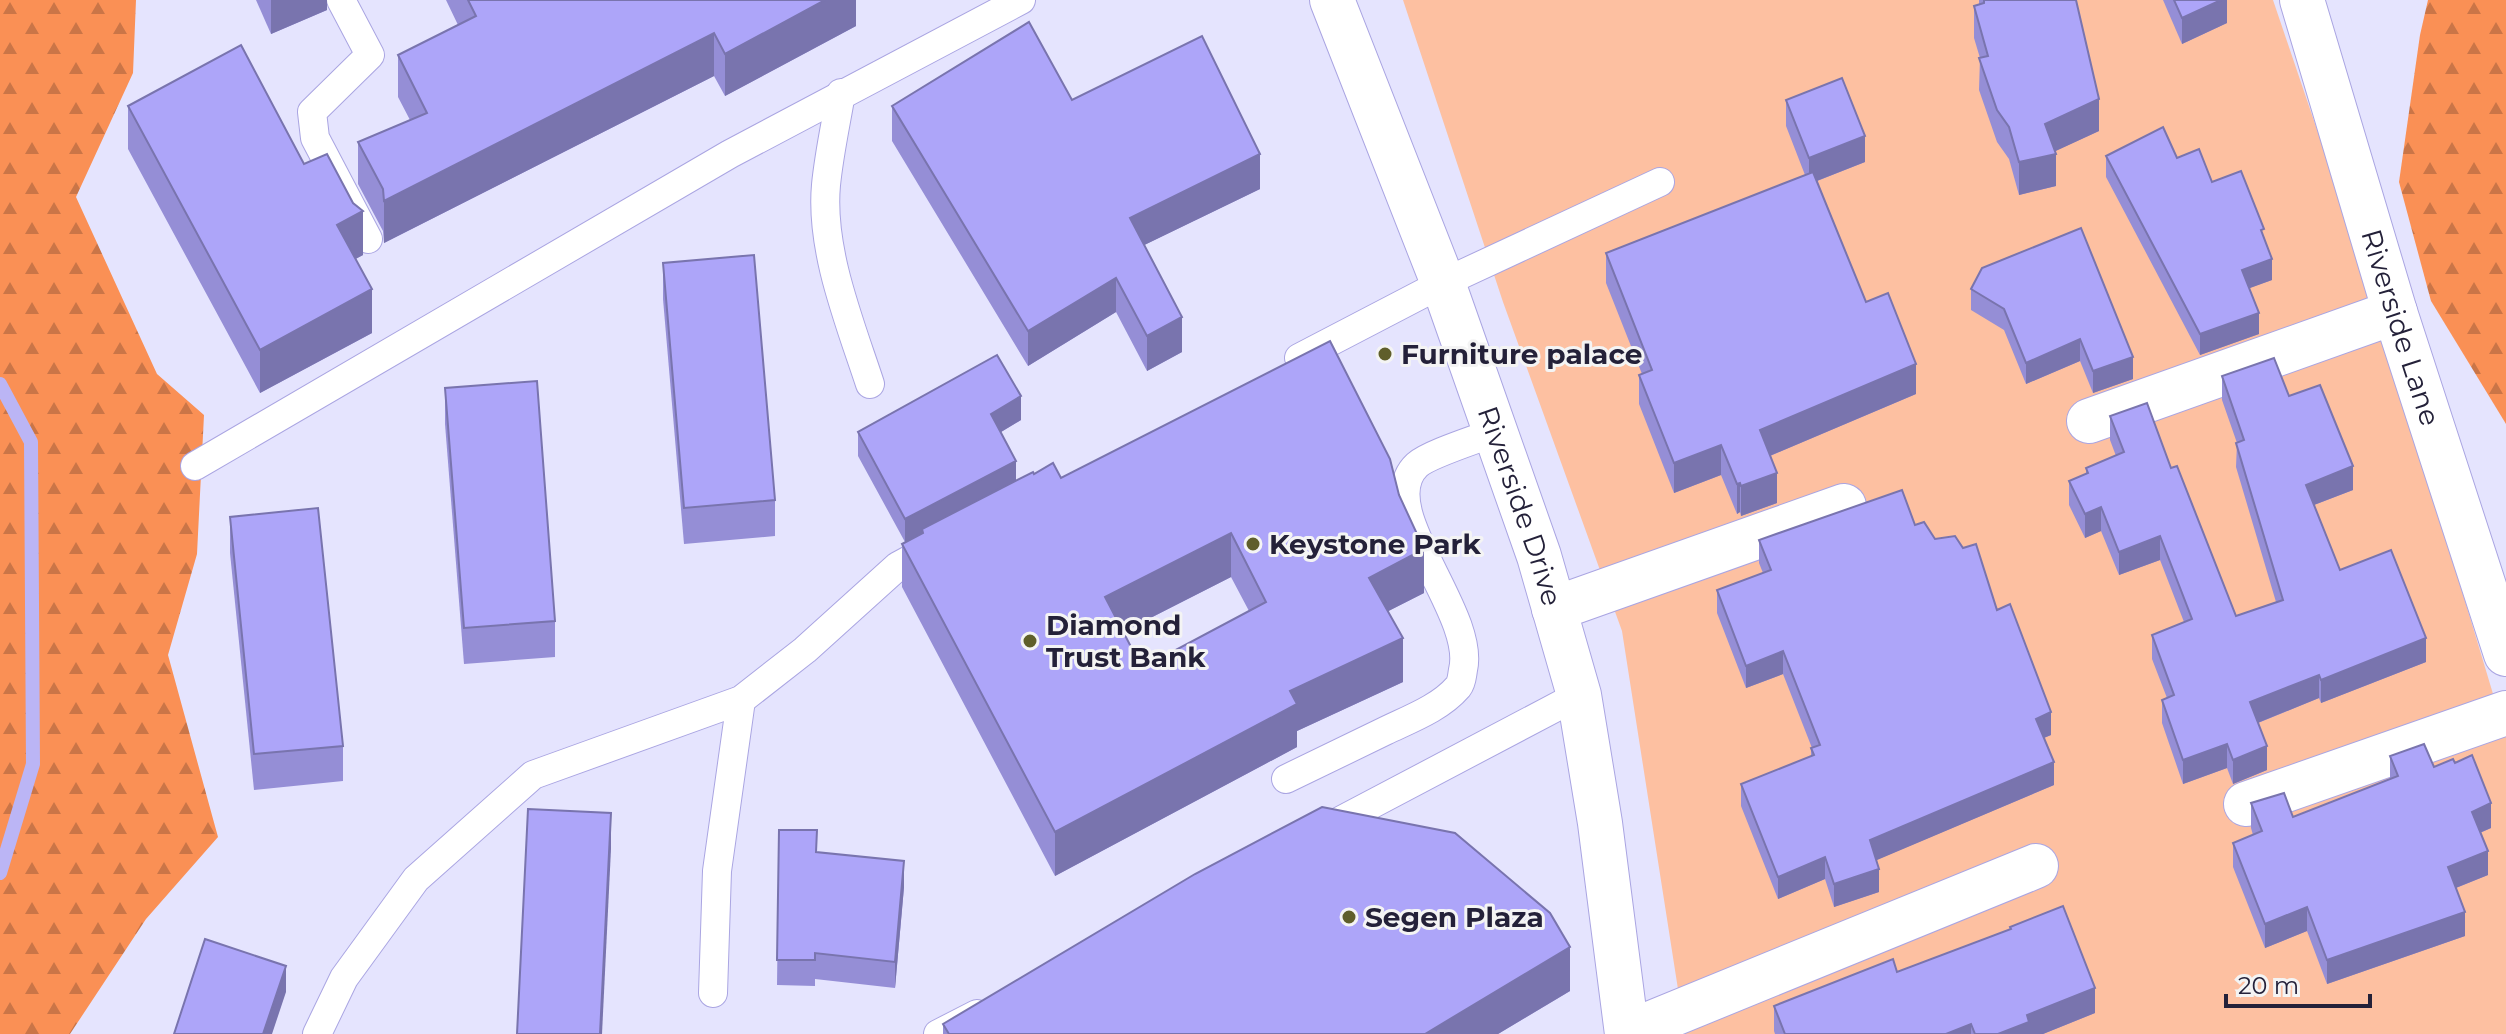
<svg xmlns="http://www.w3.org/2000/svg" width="2506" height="1034" font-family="Montserrat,sans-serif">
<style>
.forest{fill:url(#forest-firs)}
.garden{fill:#fdc0a1}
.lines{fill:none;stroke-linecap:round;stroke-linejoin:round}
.stream{stroke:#bbb5f5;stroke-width:14}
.lane-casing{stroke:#aaa5e2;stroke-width:30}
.street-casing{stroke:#aaa5e2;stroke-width:46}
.secondary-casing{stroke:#aaa5e2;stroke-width:46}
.lane{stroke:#fff;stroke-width:28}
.street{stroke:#fff;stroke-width:44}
.secondary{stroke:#fff;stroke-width:44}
.wall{fill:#958ed6;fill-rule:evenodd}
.shaded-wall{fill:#7974ae}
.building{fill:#ada5f9;stroke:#7974ae;stroke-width:2;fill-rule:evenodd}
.poi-dot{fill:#5f5e2b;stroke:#f4f4f4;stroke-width:3}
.labels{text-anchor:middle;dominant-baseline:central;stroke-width:6;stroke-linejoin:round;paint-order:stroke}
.street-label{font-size:28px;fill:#242139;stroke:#f4f4f4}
.poi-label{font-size:28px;font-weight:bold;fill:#242139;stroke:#f4f4f4;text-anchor:start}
</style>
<defs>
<pattern id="forest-firs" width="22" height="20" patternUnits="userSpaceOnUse" patternTransform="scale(2)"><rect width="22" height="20" fill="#fa9055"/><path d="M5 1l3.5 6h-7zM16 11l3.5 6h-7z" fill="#ca7547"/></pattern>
</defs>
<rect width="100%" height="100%" fill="#e5e4fe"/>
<g class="forest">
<path d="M0,0H136L133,73L76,197L157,374L204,415L197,554L168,655L218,837L146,919L70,1034H0Z"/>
<path d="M2428,0H2506V424L2431,301L2399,182L2420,35Z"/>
</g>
<path class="garden" d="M1403,0H2273L2372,292L2506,737V1034H1685L1622,631L1503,302Z"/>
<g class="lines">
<path class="stream" d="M0,384L31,442L33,764L0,873"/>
<defs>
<g id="lane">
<path d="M341,0L370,55L312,112L315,138L368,239"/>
<path d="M841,93C836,123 829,154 826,185C820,250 850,323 870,384"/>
<path d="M1299,358L1443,283L1660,182"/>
<path d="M195,466L730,154L1021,0"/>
<path d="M1286,779C1319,763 1352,747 1385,731C1410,719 1440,708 1458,687C1462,682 1462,675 1463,670C1477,612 1371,508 1417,465C1429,454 1478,439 1495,432"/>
<path d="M1321,831L1579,695"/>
<path d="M713,993L717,871L741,700"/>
<path d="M317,1034L344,978L416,879L533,775L741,700L805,650L898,566L935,546"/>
<path d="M938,1034L977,1014"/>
</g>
<g id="street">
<path id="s1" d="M2302,0L2395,312L2506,654"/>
<path d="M2089,421L2395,312"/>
<path d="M1554,609L1844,506"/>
<path d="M2246,804L2506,713"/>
<path d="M1627,1033L2036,866"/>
</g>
<g id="secondary">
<path id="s2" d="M1332,0L1443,283L1539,556L1579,695L1600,823L1627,1034"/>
</g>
</defs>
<use href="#lane" class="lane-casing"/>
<use href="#street" class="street-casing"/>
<use href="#secondary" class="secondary-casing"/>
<use href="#lane" class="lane"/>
<use href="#street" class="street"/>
<use href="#secondary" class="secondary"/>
</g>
<g class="wall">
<path d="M256,0H327V10L271,34Z"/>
<path d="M446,0H856V26L725,96L714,76L384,243L383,231L358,184V142L410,120L398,97V55L458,25Z"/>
<path d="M1979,0H2076L2099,131L2055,151L2056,186L2019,195L2009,159L1997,142L1979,90L1980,58L1974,38V6L1979,5Z"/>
<path d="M2163,0H2227V23L2182,44Z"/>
<path d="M1072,100L1260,189L1144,245L1182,352L1147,371L1116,312L1028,366L892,141V106Z"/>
<path d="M1786,100L1865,162L1817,181L1866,302L1916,394L1770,456L1777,503L1741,516L1740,512L1737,514L1721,475L1674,493L1639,404V375L1642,374L1606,283V253L1805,175L1786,126Z"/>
<path d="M128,106L304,164L363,255L355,259L372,333L260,393L128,149Z"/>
<path d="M2106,156L2177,158L2212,182L2264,238L2272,280L2249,288L2259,334L2200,355L2106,177Z"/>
<path d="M663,263L775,500V536L684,544L663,299Z"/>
<path d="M1982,268L2133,379L2093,393L2080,361L2026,384L2004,330L1971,310V289Z"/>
<path d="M2222,376L2289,396L2353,490L2314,505L2340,570L2426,662L2321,703L2319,698L2258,723L2267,770L2233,784L2227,768L2183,784L2162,723V700L2167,698L2152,659V635L2184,622L2160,560L2119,575L2101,531L2085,538L2069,505V481L2086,474V468L2116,456L2110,440V416L2171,468L2236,616L2276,602L2236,467L2237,443L2222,400Z"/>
<path d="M445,388L555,621V657L464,664L445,424Z"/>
<path d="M1021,420L1001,432L1016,480L1034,474L1061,478L1424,593L1388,611L1403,682L1297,731V747L1055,876L902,587V544L905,542L858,456V432ZM1231,577L1249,611L1142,668L1123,632Z"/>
<path d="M230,517L343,746V781L254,790L230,553Z"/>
<path d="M1915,525L1935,539L1997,610L2051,735L2044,738L2054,785L1876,860L1879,892L1834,907L1825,879L1778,899L1741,806V784L1811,756V748H1812L1783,674L1746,688L1717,613V590L1763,573L1759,563V540Z"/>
<path d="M2390,756L2434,767L2491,828L2480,833L2488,875L2456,888L2465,936L2327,984L2307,931L2265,948L2233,867V843L2253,835L2251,828V803L2293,817L2390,780Z"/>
<path d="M779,830L817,852L904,887L895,988L815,979V986L777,985Z"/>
<path d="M2010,927L2095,1013L2043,1034H1775L1774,1031V1006L1897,972L2010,929Z"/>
<path d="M1570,991L1498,1034H943V1024Z"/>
</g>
<g class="shaded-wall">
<path d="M271,0H327V10L271,34Z"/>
<path d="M825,0H856V26L725,96V54Z"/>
<path d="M2221,0H2227V23L2182,44V18Z"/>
<path d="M714,33V76L384,243V201Z"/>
<path d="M2099,99V131L2045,156V124Z"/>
<path d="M1865,136V162L1809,184V158Z"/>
<path d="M1260,154V189L1130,252V218Z"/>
<path d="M2056,154V186L2019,195V162Z"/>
<path d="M363,211V255L337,269V225Z"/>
<path d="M2272,259V280L2242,291V270Z"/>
<path d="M1116,278V312L1028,366V331Z"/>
<path d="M372,289V333L260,393V350Z"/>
<path d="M2259,313V334L2200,355V334Z"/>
<path d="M1182,317V352L1147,371V336Z"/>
<path d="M2080,339V361L2026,384V363Z"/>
<path d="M2133,357V379L2093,393V371Z"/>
<path d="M1916,364V394L1760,460V430Z"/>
<path d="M1021,396V420L991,438V414Z"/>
<path d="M1721,445V475L1674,493V463Z"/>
<path d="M1016,461V485L922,529V535L905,543V519Z"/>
<path d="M2353,466V490L2306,508V485Z"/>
<path d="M1777,473V503L1741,516V486Z"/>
<path d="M1740,483V512L1737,514V484Z"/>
<path d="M2101,507V531L2085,538V514Z"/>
<path d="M1231,533V577L1105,641V597Z"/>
<path d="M2160,536V560L2119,575V552Z"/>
<path d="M1424,549V593L1369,621V578Z"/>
<path d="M1403,638V682L1297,731V747L1055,876V832L1290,691Z"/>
<path d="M2426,638V662L2321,703V680Z"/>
<path d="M1783,651V674L1746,688V666Z"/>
<path d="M2319,675V698L2250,726V702Z"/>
<path d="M2051,712V735L2036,741V719Z"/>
<path d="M2227,744V768L2183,784V760Z"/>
<path d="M2267,746V770L2233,784V760Z"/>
<path d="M2054,762V785L1870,863V840Z"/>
<path d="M2491,803V828L2472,836V812Z"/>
<path d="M611,813V849L602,1034H600Z"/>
<path d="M2488,851V875L2448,891V867Z"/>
<path d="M1825,857V879L1778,899V877Z"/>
<path d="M904,861V887L895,988V962Z"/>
<path d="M1879,869V892L1834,907V884Z"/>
<path d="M2307,907V931L2265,948V924Z"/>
<path d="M2465,912V936L2327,984V960Z"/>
<path d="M1570,947V991L1498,1034H1425Z"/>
<path d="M286,966V992L272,1034H263Z"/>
<path d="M2095,988V1013L2043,1034H1998L2027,1015Z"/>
<path d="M1971,1024V1034H1946Z"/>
</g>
<g class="building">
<path d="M468,0H825L725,54L714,33L384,201L383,189L358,142L427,113L398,55L476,16Z"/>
<path d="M1984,0H2076L2099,99L2045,124L2056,154L2019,162L2009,127L1997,110L1979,58L1988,56L1974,6L1984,3Z"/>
<path d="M2174,0H2221L2182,18Z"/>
<path d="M1029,22L1072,100L1202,36L1260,154L1130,218L1182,317L1147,336L1116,278L1028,331L892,106Z"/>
<path d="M241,45L304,164L327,154L353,203L363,211L337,225L372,289L260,350L128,106Z"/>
<path d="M1842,78L1865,136L1809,158L1786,100Z"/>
<path d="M2163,127L2177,158L2199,149L2212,182L2241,171L2264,229L2261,230L2272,259L2242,270L2259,313L2200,334L2106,156Z"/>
<path d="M1813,172L1866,302L1888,293L1916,364L1760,430L1777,473L1741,486L1740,483L1737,484L1721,445L1674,463L1639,375L1652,370L1606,253Z"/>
<path d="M2081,228L2133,357L2093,371L2080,339L2026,363L2004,309L1971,289L1982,268Z"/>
<path d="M754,255L775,500L684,508L663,263Z"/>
<path d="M1330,341L1390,459L1399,495L1424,549L1369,578L1403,638L1290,691L1297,704L1055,832L902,544L923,533L922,529L1033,472L1034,474L1053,463L1061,478ZM1231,533L1266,602L1142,668L1105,597Z"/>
<path d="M997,355L1021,396L991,414L1016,461L905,519L858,432Z"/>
<path d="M2274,358L2289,396L2320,385L2353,466L2306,485L2340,570L2391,550L2426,638L2321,680L2319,675L2250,702L2267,746L2233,760L2227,744L2183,760L2162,700L2174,695L2152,635L2192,619L2160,536L2119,552L2101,507L2085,514L2069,481L2088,473L2086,468L2124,452L2110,416L2147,403L2171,468L2177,466L2236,616L2283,600L2236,443L2244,440L2222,376Z"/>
<path d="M537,381L555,621L464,628L445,388Z"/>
<path d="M1902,490L1915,525L1924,522L1935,539L1955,536L1963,548L1976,544L1997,610L2010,604L2051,712L2036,719L2054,762L1870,840L1879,869L1834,884L1825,857L1778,877L1741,784L1814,755L1811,748L1820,745L1783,651L1746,666L1717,590L1771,570L1759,540Z"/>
<path d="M318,508L343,746L254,754L230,517Z"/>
<path d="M2424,744L2434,767L2453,759L2455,763L2472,755L2491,803L2472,812L2488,851L2448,867L2465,912L2327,960L2307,907L2265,924L2233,843L2262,831L2251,803L2284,793L2293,817L2398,776L2390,756Z"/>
<path d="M1322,807L1455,833L1550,913L1570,947L1425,1034H949L943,1024L1195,874Z"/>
<path d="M528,809L611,813L600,1034H517Z"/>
<path d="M779,830H817L816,852L904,861L895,962L815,953V960H777Z"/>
<path d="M2063,906L2095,988L2027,1015L2029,1022L1998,1034H1975L1971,1024L1946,1034H1785L1774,1006L1893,959L1897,972L2011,929L2010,927Z"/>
<path d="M205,939L286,966L263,1034H174Z"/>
</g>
<g class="poi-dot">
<circle cx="1385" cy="354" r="8"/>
<circle cx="1253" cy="544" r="8"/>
<circle cx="1030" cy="641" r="8"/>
<circle cx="1349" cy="917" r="8"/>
</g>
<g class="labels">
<g class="street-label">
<text stroke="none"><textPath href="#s1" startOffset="342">Riverside Lane</textPath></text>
<text stroke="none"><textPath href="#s2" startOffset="540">Riverside Drive</textPath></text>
</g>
<g class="poi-label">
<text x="1401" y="354">Furniture palace</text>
<text x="1269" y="544">Keystone Park</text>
<text x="1046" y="625">Diamond<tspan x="1046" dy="32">Trust Bank</tspan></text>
<text x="1365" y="917">Segen Plaza</text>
</g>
</g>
<path d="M2226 994v12h144v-12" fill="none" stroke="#242139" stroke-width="4"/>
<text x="2238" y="994" font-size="24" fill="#242139" stroke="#f4f4f4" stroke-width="6" paint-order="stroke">20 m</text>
</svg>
